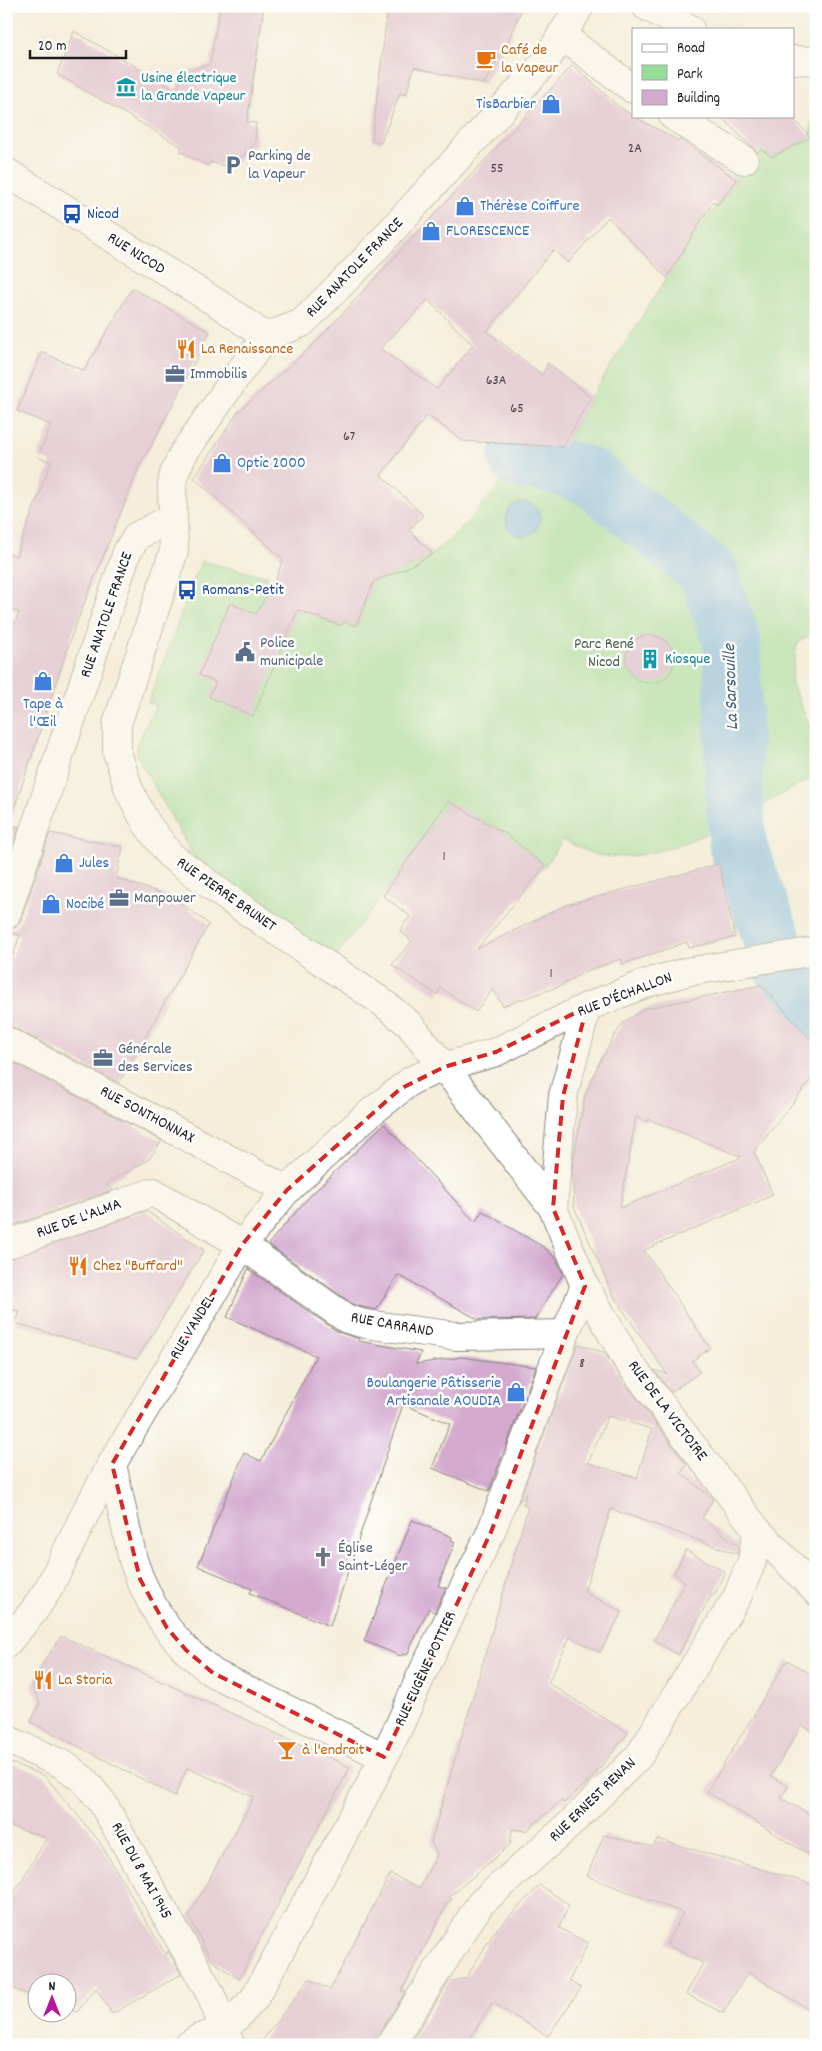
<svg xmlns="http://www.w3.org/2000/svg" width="822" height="2051" font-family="Dekko,sans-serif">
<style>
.green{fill:#96dd97;stroke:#597c5a}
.water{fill:#70b4e5;stroke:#466880}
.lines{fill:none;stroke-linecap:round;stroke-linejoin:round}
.river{stroke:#70b4e5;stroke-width:58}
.building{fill:#d3a9cf;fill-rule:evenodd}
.minor-casing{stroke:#88857c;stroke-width:30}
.major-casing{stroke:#88857c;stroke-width:30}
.minor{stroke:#fff;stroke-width:28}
.major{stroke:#fff;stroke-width:28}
.marked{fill:none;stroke:#d62828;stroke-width:4;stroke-dasharray:10 6;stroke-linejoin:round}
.labels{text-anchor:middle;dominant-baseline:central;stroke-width:5;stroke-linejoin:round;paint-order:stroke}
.number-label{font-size:14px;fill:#4a3f49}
.food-label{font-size:16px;fill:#c56008;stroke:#fff;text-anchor:start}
.culture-label{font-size:16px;fill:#0d838f;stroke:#fff;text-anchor:start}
.shop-label{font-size:16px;fill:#366cbe;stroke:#fff;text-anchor:start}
.service-label{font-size:16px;fill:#4e5e75;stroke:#fff;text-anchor:start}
.transit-label{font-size:16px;fill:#164399;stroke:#fff;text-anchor:start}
.street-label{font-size:16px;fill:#1c1c1c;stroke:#fff}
.park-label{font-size:16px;fill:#476047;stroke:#fff}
.worship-label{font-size:16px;fill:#5b616d;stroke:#fff;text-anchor:start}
.water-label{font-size:18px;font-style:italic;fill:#426076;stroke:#fff}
</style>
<rect width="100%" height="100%" fill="#fff"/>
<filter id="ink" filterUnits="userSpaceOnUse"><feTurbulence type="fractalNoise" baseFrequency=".02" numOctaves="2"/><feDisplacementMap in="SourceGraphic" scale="10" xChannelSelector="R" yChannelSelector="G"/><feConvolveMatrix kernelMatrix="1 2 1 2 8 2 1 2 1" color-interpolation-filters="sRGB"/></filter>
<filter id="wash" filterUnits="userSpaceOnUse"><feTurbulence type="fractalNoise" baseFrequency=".0096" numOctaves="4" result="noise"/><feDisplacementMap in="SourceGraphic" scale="20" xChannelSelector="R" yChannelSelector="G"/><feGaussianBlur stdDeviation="1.12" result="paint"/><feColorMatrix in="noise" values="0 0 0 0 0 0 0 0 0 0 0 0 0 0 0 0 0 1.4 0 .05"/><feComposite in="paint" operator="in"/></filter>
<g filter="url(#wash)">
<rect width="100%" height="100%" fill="#f5eedb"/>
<path class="green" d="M816,119V629L797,644L791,682L816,740V776C755,807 674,863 605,856C590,855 575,846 563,839L545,866L503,832L448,802L387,890L333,960L194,857L137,756V744L156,705L148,703L201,561L276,579L269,599L341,626L344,622L356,626L374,581C390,574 408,569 423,560C463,535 500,483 530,446L563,447L591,397L692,238L737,180L732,176L756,145L772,157L811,137L812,122Z"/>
<circle class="water" cx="523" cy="519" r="17"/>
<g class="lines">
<path class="river" d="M517,458L558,466L590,477L708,572L732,642L734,793L738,847L788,981L816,1015"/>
</g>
<g id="blocks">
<g class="building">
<path d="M220,6H264L247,122L256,123L255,144L235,164L225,166L210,162L208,166L180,151L182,147L57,74L74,31L176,90L184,72L210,64Z"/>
<path d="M388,6H523L509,39L484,84L414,67L406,95L400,93L381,143L372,140Z"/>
<path d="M573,65L618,106L633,116L679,141L680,139L737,180L717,205L713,201L667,278L608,217L568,263L553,250L487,331L542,375L548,363L591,397L563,447L463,441L427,415L381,475L423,515L409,530L433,554L400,571L374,581L356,626L344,622L341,626L298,610L253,716L209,697L216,682L199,675L230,603L256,614L276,579L283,559L194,478L238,412L316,342ZM428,300L473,345L437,389L380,349Z"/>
<path d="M720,116H790L811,137L772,157L761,149L758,153Z"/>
<path d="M132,288L210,332L150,448L141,462L74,629L11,818L6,817V642L19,612L6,607V552L16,556L51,462L38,457L51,425L17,411L42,352L84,371Z"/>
<circle cx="650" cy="659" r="24"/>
<path d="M448,801L506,834L545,866L477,949L566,905L719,864L735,937L689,948L687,942L623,964L621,959L586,971L560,986L503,1006L493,989L476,1012L441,988L437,995L392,965L412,941L400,931L410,916L383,896Z"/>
<path d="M6,825L19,827L6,865Z"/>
<path d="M50,833L123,847L116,878L172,897L209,924L119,1083L13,1027L6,1026V975L20,935L6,932V930L16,927L21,920Z"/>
<path d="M761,985L816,1045V1073L754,1152L773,1195L644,1250L710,1348L692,1361L700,1372L671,1392L654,1370L667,1374L614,1297L574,1207L572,1168L585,1095L600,1061L613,1038L624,1022L644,1009ZM636,1117L647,1122L648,1119L742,1157L620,1208Z"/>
<path d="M6,1059L162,1141L148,1160L105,1184L113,1190L6,1228Z"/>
<path d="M384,1124L475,1222L482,1211L545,1248L557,1260L563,1274L535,1319L479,1320L398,1275L376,1310L354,1305L268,1244L310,1196Z"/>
<path d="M146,1211L204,1250L137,1359L16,1323L20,1311L6,1309V1260Z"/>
<path d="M248,1269L338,1332L359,1339L358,1341L421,1352L416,1364L461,1357L536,1367L489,1491L432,1468L450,1424L403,1404L330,1626L250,1593L252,1589L198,1566L244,1453L261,1461L316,1356L227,1317Z"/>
<path d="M578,1344L605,1353L615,1369L687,1465L681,1473L713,1499L702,1518L739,1546L737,1554L611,1509L584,1592L622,1612L600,1652L570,1637L548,1683L628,1733L591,1779L564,1803L561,1801L526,1831L512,1829L510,1845L449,1897L452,1899L444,1905L446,1906L401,1992L406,1991L377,2037L374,2045H259L309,1979L330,1990L390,1874L420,1888L437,1854L431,1842L528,1507L523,1505L526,1493L518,1503ZM608,1416L652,1429L637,1478L588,1463Z"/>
<path d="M412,1520L452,1537L451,1540L455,1542L438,1586L446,1588L434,1613L429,1608L407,1655L403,1654L401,1656L364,1641Z"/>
<path d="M686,1550L725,1572L714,1595L712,1594L678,1655L654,1640L685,1582L674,1573Z"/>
<path d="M61,1636L350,1767L239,1979L210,1959L189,1916L254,1797L187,1768L175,1796L31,1722L40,1702L32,1686L44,1662Z"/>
<path d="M787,1660L816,1677V1734L802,1725L771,1776L788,1786L781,1798L816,1818V1859L707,1792Z"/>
<path d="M6,1761L45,1776L99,1841L166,1955L168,1951L181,1974L112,2014L96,1988L77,2012L68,2009V1984H38V1998L6,1986V1906L47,1838L6,1825Z"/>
<path d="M604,1835L653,1847L657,1839L816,1885V2014L748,1972L723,2013L686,1994L703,1963L666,1944L683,1913L587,1876Z"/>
<path d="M540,1885L569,1905L559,1928L588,1943L569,1981L581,1988L548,2036L492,2003L466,2045H409L449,1982L466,1978L494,1932Z"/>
</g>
</g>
</g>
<g filter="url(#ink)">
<use href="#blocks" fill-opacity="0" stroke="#88857c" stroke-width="1"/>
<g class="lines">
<defs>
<g id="minor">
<path d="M646,6L690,29"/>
<path d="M561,35L633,89"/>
<path d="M793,60L816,61"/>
<path d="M673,116L744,160"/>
<path d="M6,172L225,308L266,337"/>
<path d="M444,1067L553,1208L585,1286L627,1360L757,1530L816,1591"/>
<path d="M553,1208L563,1096L587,1007"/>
<path d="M6,1245L153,1192L242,1245L347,1319L365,1324L456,1336L565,1334"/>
<path d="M112,1464L133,1560L140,1579L153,1606L167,1628L186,1650L213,1673L384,1757"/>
<path d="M6,1644L33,1612L49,1588L87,1510L112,1464L242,1245L287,1190"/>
<path d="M6,1739L64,1765L84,1780L102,1802L210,1993L230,2044"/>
<path d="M189,2045L199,2038L224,2030L254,1999L368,1789L401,1722L420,1678L491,1532L565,1334L585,1286"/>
<path d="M390,2045L480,1904L568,1826L639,1756L737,1597L752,1561L757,1530"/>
</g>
<g id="major">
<path d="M6,915L127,552L137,536L172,518"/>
<path d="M6,1041L287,1190L364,1118L412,1080L444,1067L496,1052L587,1007L647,983L686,972L816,951"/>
<path d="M444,1067L409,1024L382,1002L229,899L170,855L146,823L129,790L117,752V724L174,551L172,484L174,474L183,454L240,371L266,337L302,323L362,263L545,62L580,6"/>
</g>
</defs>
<use href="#minor" class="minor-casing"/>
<use href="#major" class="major-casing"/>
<use href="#minor" class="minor"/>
<use href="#major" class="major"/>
</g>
</g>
<path d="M0 0H822V2051H0ZM587,1007L563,1096L553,1208L585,1286L491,1532L384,1757L213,1673L186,1650L167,1628L140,1579L112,1464L242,1245L287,1190L400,1089L444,1067L496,1052Z" fill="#f5eedb" fill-opacity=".55" fill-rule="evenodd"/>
<path class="marked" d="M587,1007L563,1096L553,1208L585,1286L491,1532L384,1757L213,1673L186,1650L167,1628L140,1579L112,1464L242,1245L287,1190L400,1089L444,1067L496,1052Z"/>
<defs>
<symbol id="cafe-bare" viewBox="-9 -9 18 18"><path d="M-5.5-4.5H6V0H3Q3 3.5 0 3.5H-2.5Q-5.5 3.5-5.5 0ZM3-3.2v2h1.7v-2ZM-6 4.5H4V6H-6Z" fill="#e8710a" stroke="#fff" stroke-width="2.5" paint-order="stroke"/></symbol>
<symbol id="museum-bare" viewBox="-9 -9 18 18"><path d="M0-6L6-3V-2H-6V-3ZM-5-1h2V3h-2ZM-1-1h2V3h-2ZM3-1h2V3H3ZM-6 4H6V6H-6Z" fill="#0f9aa8" stroke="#fff" stroke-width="2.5" paint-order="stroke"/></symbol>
<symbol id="shop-bare" viewBox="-9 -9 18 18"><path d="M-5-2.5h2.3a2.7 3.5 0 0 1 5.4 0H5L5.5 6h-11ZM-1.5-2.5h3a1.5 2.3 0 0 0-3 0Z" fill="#3f7fe0" stroke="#fff" stroke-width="2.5" paint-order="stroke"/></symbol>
<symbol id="parking-bare" viewBox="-9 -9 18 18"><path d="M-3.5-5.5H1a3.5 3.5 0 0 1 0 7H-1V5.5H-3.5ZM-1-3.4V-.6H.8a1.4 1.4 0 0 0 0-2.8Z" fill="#5c6f8a" stroke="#fff" stroke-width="2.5" paint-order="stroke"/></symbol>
<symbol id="bus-bare" viewBox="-9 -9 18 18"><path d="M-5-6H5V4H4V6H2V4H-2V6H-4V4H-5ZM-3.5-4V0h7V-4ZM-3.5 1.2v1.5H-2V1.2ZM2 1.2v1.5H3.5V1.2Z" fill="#1a4fb4" stroke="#fff" stroke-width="2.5" paint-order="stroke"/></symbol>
<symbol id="restaurant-bare" viewBox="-9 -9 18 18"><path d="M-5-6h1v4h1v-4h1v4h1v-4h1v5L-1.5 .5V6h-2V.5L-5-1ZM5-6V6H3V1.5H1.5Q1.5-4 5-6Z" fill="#e8710a" stroke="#fff" stroke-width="2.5" paint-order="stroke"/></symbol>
<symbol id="office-bare" viewBox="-9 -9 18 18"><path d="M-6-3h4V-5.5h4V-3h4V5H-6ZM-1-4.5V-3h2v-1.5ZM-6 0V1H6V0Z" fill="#5c6f8a" stroke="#fff" stroke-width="2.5" paint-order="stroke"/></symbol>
<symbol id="civic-bare" viewBox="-9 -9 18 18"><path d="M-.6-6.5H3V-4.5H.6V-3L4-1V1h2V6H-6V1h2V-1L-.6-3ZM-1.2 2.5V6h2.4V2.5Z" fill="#5c6f8a" stroke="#fff" stroke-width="2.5" paint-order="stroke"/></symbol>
<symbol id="building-bare" viewBox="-9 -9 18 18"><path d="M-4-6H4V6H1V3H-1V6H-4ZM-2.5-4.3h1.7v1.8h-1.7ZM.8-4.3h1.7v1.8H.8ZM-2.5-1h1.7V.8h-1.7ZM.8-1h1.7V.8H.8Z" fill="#0f9aa8" stroke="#fff" stroke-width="2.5" paint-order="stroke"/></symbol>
<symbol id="church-bare" viewBox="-9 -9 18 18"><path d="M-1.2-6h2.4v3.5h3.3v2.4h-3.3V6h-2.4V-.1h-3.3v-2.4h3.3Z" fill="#6b7280" stroke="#fff" stroke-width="2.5" paint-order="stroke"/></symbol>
<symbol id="bar-bare" viewBox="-9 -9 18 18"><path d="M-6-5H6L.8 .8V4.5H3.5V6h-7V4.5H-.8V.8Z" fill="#e8710a" stroke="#fff" stroke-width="2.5" paint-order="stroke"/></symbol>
</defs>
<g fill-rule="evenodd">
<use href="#cafe-bare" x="472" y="45" width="28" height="28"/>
<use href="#museum-bare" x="112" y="73" width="28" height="28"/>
<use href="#shop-bare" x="537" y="90" width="28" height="28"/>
<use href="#parking-bare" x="219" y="151" width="28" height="28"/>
<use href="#shop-bare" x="451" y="192" width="28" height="28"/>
<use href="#bus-bare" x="58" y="200" width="28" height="28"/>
<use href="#shop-bare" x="417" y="217" width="28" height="28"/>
<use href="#restaurant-bare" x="172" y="335" width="28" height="28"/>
<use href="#office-bare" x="161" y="360" width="28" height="28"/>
<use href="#shop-bare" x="208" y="449" width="28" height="28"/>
<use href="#bus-bare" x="173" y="576" width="28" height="28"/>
<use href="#civic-bare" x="231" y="638" width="28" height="28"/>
<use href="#building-bare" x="636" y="645" width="28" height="28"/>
<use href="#shop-bare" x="29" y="667" width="28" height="28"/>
<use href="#shop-bare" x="50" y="849" width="28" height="28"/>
<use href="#office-bare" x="105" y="884" width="28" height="28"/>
<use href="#shop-bare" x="37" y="890" width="28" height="28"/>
<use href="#office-bare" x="89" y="1044" width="28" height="28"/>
<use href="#restaurant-bare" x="64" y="1252" width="28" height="28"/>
<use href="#shop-bare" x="502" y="1378" width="28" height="28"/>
<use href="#church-bare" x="309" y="1543" width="28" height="28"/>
<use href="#restaurant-bare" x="29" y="1666" width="28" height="28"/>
<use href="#bar-bare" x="273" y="1736" width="28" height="28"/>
</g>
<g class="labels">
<g class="number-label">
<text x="635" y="149">2A</text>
<text x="497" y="169">55</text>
<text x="496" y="381">63A</text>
<text x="517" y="409">65</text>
<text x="349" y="437">67</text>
<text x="444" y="857">1</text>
<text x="551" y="974">1</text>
<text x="582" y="1364">8</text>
</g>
<g class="food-label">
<text x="501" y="50">Café de<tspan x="501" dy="18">la Vapeur</tspan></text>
<text x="201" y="349">La Renaissance</text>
<text x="93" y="1266">Chez "Buffard"</text>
<text x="58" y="1680">La Storia</text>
<text x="302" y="1750">à l'endroit</text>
</g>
<g class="culture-label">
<text x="141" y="78">Usine électrique<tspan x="141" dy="18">la Grande Vapeur</tspan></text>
<text x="665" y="659">Kiosque</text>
</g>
<g class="shop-label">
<text x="536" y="104" text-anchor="end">TisBarbier</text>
<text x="480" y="206">Thérèse Coiffure</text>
<text x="446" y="231">FLORESCENCE</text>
<text x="237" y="463">Optic 2000</text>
<text x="43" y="704" text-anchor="middle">Tape à<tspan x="43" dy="18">l'Œil</tspan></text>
<text x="79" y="863">Jules</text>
<text x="66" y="904">Nocibé</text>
<text x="501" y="1383" text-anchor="end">Boulangerie Pâtisserie<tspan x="501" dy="18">Artisanale AOUDIA</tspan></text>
</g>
<g class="service-label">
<text x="248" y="156">Parking de<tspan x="248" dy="18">la Vapeur</tspan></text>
<text x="190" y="374">Immobilis</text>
<text x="260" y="643">Police<tspan x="260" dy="18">municipale</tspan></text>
<text x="134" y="898">Manpower</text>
<text x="118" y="1049">Générale<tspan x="118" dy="18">des Services</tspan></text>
</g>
<g class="transit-label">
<text x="87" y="214">Nicod</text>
<text x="202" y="590">Romans-Petit</text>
</g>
<g class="street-label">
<text transform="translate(136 254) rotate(32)">RUE NICOD</text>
<text transform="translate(355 268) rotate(-46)">RUE ANATOLE FRANCE</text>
<text transform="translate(107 615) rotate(-71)">RUE ANATOLE FRANCE</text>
<text transform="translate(226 895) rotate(35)">RUE PIERRE BRUNET</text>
<text transform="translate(625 995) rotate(-21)">RUE D'ÉCHALLON</text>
<text transform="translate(147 1115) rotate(28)">RUE SONTHONNAX</text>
<text transform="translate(79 1219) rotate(-20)">RUE DE L'ALMA</text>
<text transform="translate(392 1325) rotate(10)">RUE CARRAND</text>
<text transform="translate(193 1327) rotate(-59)">RUE VANDEL</text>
<text transform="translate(667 1411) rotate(53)">RUE DE LA VICTOIRE</text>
<text transform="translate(426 1669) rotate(-65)">RUE EUGÈNE POTTIER</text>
<text transform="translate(593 1800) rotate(-44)">RUE ERNEST RENAN</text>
<text transform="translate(141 1871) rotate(61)">RUE DU 8 MAI 1945</text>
</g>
<g class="park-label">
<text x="604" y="644">Parc René<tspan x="604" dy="18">Nicod</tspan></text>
</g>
<g class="worship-label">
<text x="338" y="1548">Église<tspan x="338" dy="18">Saint-Léger</tspan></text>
</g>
<g class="water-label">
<text transform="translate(732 687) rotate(-92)">La Sarsouille</text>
</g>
</g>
<rect width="822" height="2051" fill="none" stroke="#fff" stroke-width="25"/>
<rect x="632" y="28" width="162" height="90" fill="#ffffff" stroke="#a4a4a4"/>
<rect x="642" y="44" width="25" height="8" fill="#ffffff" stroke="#a4a4a4"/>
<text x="677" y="52" font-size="15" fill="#1c1c1c">Road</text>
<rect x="642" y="65" width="25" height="15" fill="#96dd97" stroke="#a4a4a4"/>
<text x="677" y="78" font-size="15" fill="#1c1c1c">Park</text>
<rect x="642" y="90" width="25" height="15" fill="#d3a9cf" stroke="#a4a4a4"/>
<text x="677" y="102" font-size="15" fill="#1c1c1c">Building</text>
<g transform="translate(52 1998)"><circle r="24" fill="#ffffff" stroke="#a4a4a4"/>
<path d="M0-4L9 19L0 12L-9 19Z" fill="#b5179e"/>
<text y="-8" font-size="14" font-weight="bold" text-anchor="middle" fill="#1c1c1c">N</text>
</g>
<path d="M30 50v8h96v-8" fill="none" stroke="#1c1c1c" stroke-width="2.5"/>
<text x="38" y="50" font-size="15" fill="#1c1c1c" stroke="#ffffff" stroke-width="4" paint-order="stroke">20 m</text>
</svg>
